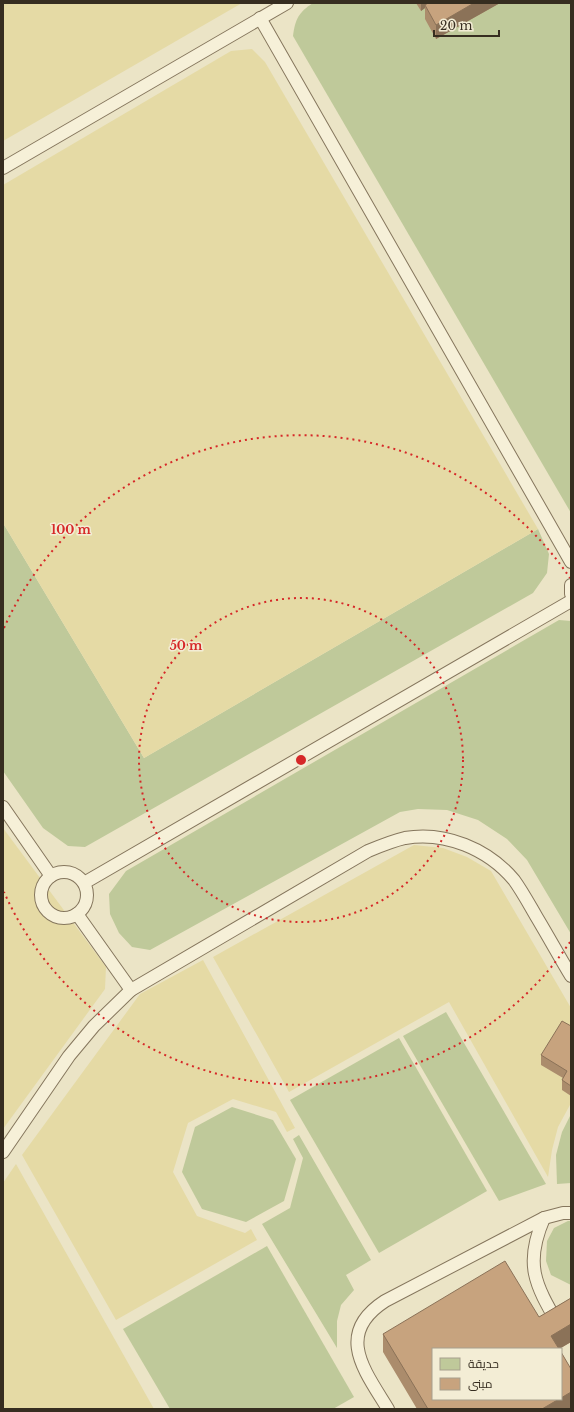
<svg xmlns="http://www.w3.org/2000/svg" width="574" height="1412" font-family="'Libre Baskerville',Cairo,serif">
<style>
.green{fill:#bfc99a}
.sand{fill:#e5daa5}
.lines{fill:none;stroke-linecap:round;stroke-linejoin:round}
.lane-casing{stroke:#85765d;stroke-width:14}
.lane{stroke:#f6f0d8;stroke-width:12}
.wall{fill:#ab8c6c}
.shaded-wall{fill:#8b7258}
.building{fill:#c7a37e;stroke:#8b7258}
.ring{fill:none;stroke:#d62828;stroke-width:2;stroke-dasharray:2 4}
.centre{fill:#d62828;stroke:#f3edd5;stroke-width:2}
.ring-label{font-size:12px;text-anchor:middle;font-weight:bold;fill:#d62828;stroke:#f3edd5;stroke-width:3;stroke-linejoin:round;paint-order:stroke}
</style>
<rect width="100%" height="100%" fill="#ebe4c6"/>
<g class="green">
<path d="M313,3H571V513L293,36C295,19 299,12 313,3Z"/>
<path d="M3,523L144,758L538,529L549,554L547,573L533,593L85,847L68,846L43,828L3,771Z"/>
<path d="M559,620L571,621V934L527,860L507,839L478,820L447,810L418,809L400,812L150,950L132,947L119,933L110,914L109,894L126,871Z"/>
<path d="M446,1012L546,1184L499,1201L403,1036Z"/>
<path d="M399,1038L487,1191L379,1253L290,1100Z"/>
<path d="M232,1107L273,1120L296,1159L284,1201L246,1222L202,1209L182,1172L195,1127Z"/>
<path d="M571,1114V1183L557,1184L556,1155L562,1132Z"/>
<path d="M299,1135L371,1260L346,1275L354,1290L341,1305L337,1321V1348L262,1224L290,1208L303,1158L293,1139Z"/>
<path d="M568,1221H571V1285L551,1275L546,1261L547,1241L554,1228Z"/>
<path d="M267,1246L354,1397L333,1409H170L123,1329Z"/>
</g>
<g class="sand">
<path d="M3,3H242L3,141Z"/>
<path d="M252,49L265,62L538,529L144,758L3,523V185L231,51Z"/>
<path d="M3,828L106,967L105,989L3,1129Z"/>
<path d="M414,845L443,848L467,857L491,871L571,1008V1103L558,1127L552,1150L548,1177L449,1002L289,1092L213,957Z"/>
<path d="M203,960L295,1128L287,1132L276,1112L233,1099L188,1123L173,1172L197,1216L245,1233L251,1229L257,1240L116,1320L22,1155L140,994Z"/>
<path d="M16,1164L154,1409H3V1183Z"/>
</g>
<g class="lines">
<defs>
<g id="lane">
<path d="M260,18L571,562"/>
<path d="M3,168L287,3"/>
<path d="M571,585V594"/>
<path d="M3,807L51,876"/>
<circle cx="64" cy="895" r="23"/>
<path d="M84,883L571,601"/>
<path d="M77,914L131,990"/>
<path d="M3,1152L69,1056L94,1026L131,990L368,851C380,846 392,841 405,838C445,831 488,849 514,880C522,891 529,904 536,916C548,936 559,956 571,976"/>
<path d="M544,1218C524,1264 535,1284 558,1324"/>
<path d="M388,1409C365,1371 334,1334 385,1301L544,1218L563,1213H571"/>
</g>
</defs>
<use href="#lane" class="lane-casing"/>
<use href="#lane" class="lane"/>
</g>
<g class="wall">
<path d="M416,3H500L436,39L425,19V8L421,11Z"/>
<path d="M571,1026V1096L562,1090V1080L563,1078L541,1065V1055Z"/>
<path d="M571,1298V1342L559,1349L571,1409H417L383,1352V1334L539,1317Z"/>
</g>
<g class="shaded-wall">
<path d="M421,3H434L425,5V8L421,11Z"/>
<path d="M474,3H500L436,39V25Z"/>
<path d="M571,1324V1342L559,1349L551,1336Z"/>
<path d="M571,1392V1409H542L559,1399H561V1398Z"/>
</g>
<g class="building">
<path d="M428,3H474L436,25L425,5Z"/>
<path d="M562,1021L571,1026V1086L562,1080L567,1071L541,1055Z"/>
<path d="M505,1261L539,1317L571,1298V1324L551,1336L559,1349H433V1399H559L542,1409H428L383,1334Z"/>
<path d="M561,1352L571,1369V1392L561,1398Z"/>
</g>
<g class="ring">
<circle cx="301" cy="760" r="162"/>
<path d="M570 942A325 325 0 0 1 4 892M4 628A325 325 0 0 1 570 578"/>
</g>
<circle cx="301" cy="760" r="6" class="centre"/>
<g class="ring-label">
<text x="71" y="534">100 m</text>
<text x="186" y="650">50 m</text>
</g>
<rect width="574" height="1412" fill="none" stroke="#362d20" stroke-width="8"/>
<rect x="432" y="1348" width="130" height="52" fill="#f3edd5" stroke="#a7a08d"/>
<rect x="440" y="1358" width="20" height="12" fill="#bfc99a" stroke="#a7a08d"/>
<text x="468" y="1368" font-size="12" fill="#362d20">حديقة</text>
<rect x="440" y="1378" width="20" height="12" fill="#c7a37e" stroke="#a7a08d"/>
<text x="468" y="1388" font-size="12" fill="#362d20">مبنى</text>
<path d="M434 30v6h65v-6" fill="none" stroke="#362d20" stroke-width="2"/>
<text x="440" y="30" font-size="12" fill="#362d20" stroke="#f3edd5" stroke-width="3" paint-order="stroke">20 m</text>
</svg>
